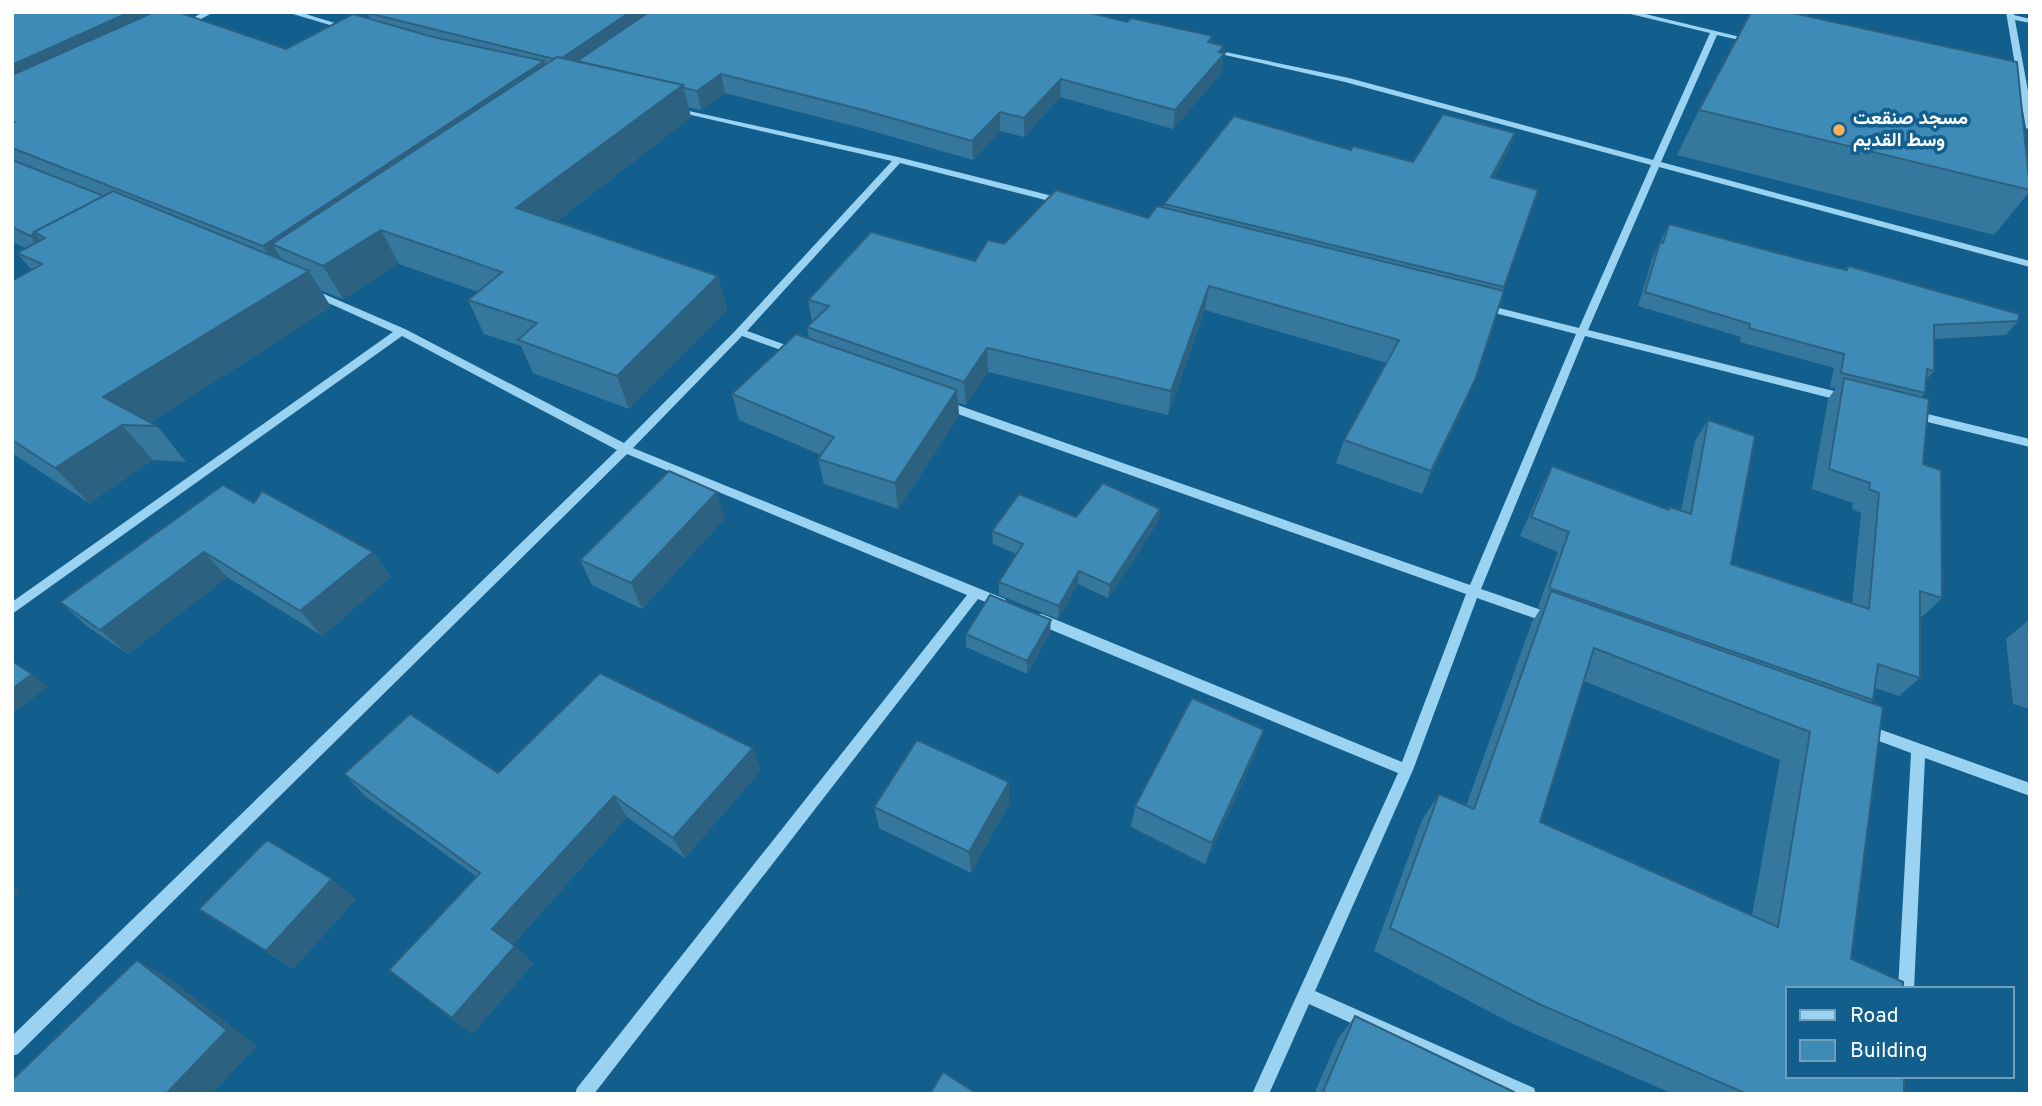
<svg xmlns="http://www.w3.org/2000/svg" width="2042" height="1106" font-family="Overpass,Vazirmatn,sans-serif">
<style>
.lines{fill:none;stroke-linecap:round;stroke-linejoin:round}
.minor{fill:#9ad2f1;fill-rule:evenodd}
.wall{fill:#36789d;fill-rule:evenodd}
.shaded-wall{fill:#2c6180}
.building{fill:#3f8bb7;stroke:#2c6180;stroke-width:2;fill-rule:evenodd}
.poi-dot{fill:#ffb05a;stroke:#125e8c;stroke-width:2.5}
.labels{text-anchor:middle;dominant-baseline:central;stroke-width:7;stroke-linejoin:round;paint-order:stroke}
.far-poi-label{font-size:19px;font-weight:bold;fill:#fff;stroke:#125e8c;text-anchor:start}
</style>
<rect width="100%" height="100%" fill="#125e8c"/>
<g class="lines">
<g class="minor">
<path d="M204,12H214L184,28L177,26Z"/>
<path d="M286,12H299L351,28L347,30Z"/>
<path d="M1622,12H1637L1757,41L1753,43L1717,35L1661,162L2030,261V267L1659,167L1588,330L1846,394L1851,398L1846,402L1585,336L1481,589L1556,615L1557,619L1556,623L1551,624L1477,598L1413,770L1315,991L1534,1088L1536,1094H1508L1309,1004L1269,1094H1252L1398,773L1032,622L1031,618L1032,614H1042L1402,762L1466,594L941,408L940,405L941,402H949L1470,585L1576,334L1479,309L1478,307L1483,304L1579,328L1651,165L1345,82L1207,51L1211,49L1349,78L1653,160L1710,33Z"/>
<path d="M2006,12H2014V15L2030,19V23L2015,20L2030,102V130L2026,128L2022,105L2002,99L2006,97L2021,100Z"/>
<path d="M671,107L898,157L1068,200L1070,202L1065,205L900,163L747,331L800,350L801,352L800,354H792L742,336L633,448L1005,599L1007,603L1005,607L1001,608L978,599L594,1094H575L577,1088L967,595L627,454L18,1054L12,1056V1036L617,450L402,336L12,614V602L393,332L306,293L305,291L310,288L405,329L624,443L736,330L892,161L674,111H671Z"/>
<path d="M1911,410L2030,439V447L1907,417L1905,414Z"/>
<path d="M1865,724L2030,783V796L1925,758L1914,989H1898L1911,753L1860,734L1858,730L1860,726Z"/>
</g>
</g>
<g class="wall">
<path d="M12,12L286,49L370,19L368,13L1212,43L1223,53L1222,72L1173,129L1060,97L1024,137L1000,131L973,160L865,129L725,93L701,110L688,107L691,117L556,222L718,276L727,310L629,409L533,373L521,346L484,334L468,300L478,292L399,264L343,299L320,290L331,307L150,423L157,426L186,462L153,460L89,503L12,453V281L32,270L17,253L25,248L12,242Z"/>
<path d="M1699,110L2030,186V191L1994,235L1677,155Z"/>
<path d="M1515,133L1509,149L1494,178L1538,190L1503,291L1475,380L1422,494L1336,463L1344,440L1387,363L1205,310L1168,415L988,372L966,405L958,403L959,416L898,509L824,484L818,459L821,455L739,420L732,394L809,338L807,327L812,322L808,300L975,261L1004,244L1148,218L1164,208V204L1351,150L1413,162Z"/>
<path d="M1669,224L1804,260L1845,270L1848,266L2018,321L2006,335L1934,339V371L1926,380L1925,393L1921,397L1923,464L1942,598L1922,617H1920V678L1899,696L1875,688L1873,700L1870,702L1851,959L1904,1094H1673L1515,1025L1374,951L1422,820L1439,794L1466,806L1532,622L1541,608L1538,607L1558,552L1520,536L1542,486L1552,466L1668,510L1670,507L1681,511L1695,441L1708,420L1731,564L1852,604L1861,513L1852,509L1853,503L1812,489L1828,399L1836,388L1830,387L1834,368L1740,342L1741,337L1638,306L1653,256ZM1584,681L1780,760L1752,915L1540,822Z"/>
<path d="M254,503L373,552L391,577L322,636L227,577L128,654L88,627L60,602Z"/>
<path d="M1160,509L1158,522L1108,598L1078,584L1058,619L999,595V582L1016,554L993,544L992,531L1076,517Z"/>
<path d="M725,518L642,609L592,585L580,560Z"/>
<path d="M2030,619V709L2013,704L2006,639Z"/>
<path d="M1050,633L1027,674L966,647V634Z"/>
<path d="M1256,753L1205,864L1131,827L1135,806Z"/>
<path d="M761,770L685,858L627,817L513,944L533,964L472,1034L389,970L477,877L365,796L344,774Z"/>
<path d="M1009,804L971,873L879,828L874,807Z"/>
<path d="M356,899L293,969L199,909Z"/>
<path d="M1355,1016L1514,1094H1314L1338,1039Z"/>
</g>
<g class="shaded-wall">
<path d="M130,12H156L12,97V65Z"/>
<path d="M630,12H661L583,65L558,60Z"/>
<path d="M1224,46L1222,72L1173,129L1175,110Z"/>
<path d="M544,61L553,85L272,244L286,266L279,271L263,246Z"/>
<path d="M721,74L725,93L701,110L697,91Z"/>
<path d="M1061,79L1060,97L1024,137V118Z"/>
<path d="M683,85L691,117L530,242L516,208Z"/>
<path d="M1000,112V131L973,160L972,141Z"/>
<path d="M1515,133L1509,149L1485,194L1491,177Z"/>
<path d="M381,230L399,264L343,299L323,266Z"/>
<path d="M35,234L56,259L51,262L30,236Z"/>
<path d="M309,271L331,307L145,426L103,397Z"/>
<path d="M718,276L727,310L629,409L617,376Z"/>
<path d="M1209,286L1205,310L1168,415L1171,391Z"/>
<path d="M987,348L988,372L966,405L964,382Z"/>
<path d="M1475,380L1465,404L1422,494L1431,471Z"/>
<path d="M957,390L959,416L898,509L895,483Z"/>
<path d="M122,425L153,460L89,503L55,468Z"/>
<path d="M717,492L725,518L642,609L631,583Z"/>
<path d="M1160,509L1158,522L1108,598L1110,585Z"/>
<path d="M204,552L227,577L128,654L100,630Z"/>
<path d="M373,552L391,577L322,636L300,611Z"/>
<path d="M1079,571L1078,584L1058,619L1059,606Z"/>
<path d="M1051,620L1050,633L1027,674V661Z"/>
<path d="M32,674L48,687L12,714V689Z"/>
<path d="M1264,730L1256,753L1205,864L1212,843Z"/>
<path d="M753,748L761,770L685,858L673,838Z"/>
<path d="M1009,782V804L971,873L969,852Z"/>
<path d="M614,796L627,817L510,947L492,929Z"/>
<path d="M332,879L356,899L293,969L266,951Z"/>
<path d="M12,885L20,891L12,897Z"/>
<path d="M515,946L533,964L472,1034L452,1018Z"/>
<path d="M137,960L169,978L257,1046L212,1094H166Z"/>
</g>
<g class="building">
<path d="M12,12H130L12,65Z"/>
<path d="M154,12H178L286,49L353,14L433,37L544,61L263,246L12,148V123L14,122L12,121V75Z"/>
<path d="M630,12L562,58L557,57L554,59L368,13Z"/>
<path d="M649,12H1087L1127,22L1131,18L1213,36L1208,42L1224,46L1219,52L1225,53L1175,110L1061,79L1024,118L1000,112L972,141L863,110L721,74L697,91L684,88L683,85L577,61Z"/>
<path d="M1751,12H1788L2017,62L2030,190L1699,110Z"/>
<path d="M557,57L683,85L516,208L718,276L617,376L518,340L537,323L468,300L502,272L381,230L323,266L272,244Z"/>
<path d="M1443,114L1515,133L1491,177L1538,190L1504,287L1164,204L1234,116L1351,150L1353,146L1413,162Z"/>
<path d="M12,160L104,196L34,232L36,233L30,236L12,227Z"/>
<path d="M1056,190L1148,218L1157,206L1504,291L1475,380L1431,471L1344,440L1399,340L1209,286L1171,391L987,348L964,382L807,327L829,306L808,300L871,232L975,261L988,240L1004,244Z"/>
<path d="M113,191L309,271L103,397L157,426L122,425L55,468L12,440V281L42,264L17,253L45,238L34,232Z"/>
<path d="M1669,224L1804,260L1847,270L1848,266L2019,314L2018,321L1934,325V371L1927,369L1925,393L1841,373L1844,354L1749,328L1750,324L1645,292L1660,242L1663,243Z"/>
<path d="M796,334L957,390L895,483L818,459L834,437L732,394Z"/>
<path d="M1844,378L1929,399L1923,464L1941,470L1942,598L1920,591V678L1878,664L1873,700L1549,588L1569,532L1531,517L1552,466L1669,510L1670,507L1691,514L1708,420L1755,436L1731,564L1869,609L1879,493L1869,489L1870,483L1829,469Z"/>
<path d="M669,471L717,492L631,583L580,560Z"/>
<path d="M1103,483L1160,509L1110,585L1079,571L1059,606L999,582L1023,544L992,531L1019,494L1076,517Z"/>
<path d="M223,485L254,503L262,491L373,552L300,611L204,552L100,630L60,602Z"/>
<path d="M1551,591L1883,707L1851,959L1903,982V989H1788V1076H1904V1094H1747L1539,1004L1390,928L1439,794L1474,809ZM1594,648L1810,732L1778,927L1540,822Z"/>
<path d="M990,595L1051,620L1027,661L966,634Z"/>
<path d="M12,661L32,674L12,689Z"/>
<path d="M600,673L753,748L673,838L614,796L492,929L515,946L452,1018L389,970L480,873L344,774L410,714L498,773Z"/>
<path d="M1192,698L1264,730L1212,843L1135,806Z"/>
<path d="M917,740L1009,782L969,852L874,807Z"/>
<path d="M267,840L332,879L266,951L199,909Z"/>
<path d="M137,960L227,1030L166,1094H15L12,1091V1080Z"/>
<path d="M1355,1016L1514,1092V1094H1322Z"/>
<path d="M943,1072L977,1094H930Z"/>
</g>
<circle class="poi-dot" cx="1839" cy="130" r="7"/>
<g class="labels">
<g class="far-poi-label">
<text x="1853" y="119">مسجد صنقعت<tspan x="1853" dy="22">وسط القديم</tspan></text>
</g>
</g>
<rect width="2042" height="1106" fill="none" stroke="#ffffff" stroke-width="28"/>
<rect x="1786" y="987" width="228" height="91" fill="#125e8c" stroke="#719eba" stroke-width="2"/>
<rect x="1800" y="1010" width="35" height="10" fill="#9ad2f1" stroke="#719eba" stroke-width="2"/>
<text x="1850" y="1022" font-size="21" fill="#ffffff">Road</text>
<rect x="1800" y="1040" width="35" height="21" fill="#3f8bb7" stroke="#719eba" stroke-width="2"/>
<text x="1850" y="1057" font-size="21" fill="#ffffff">Building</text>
</svg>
